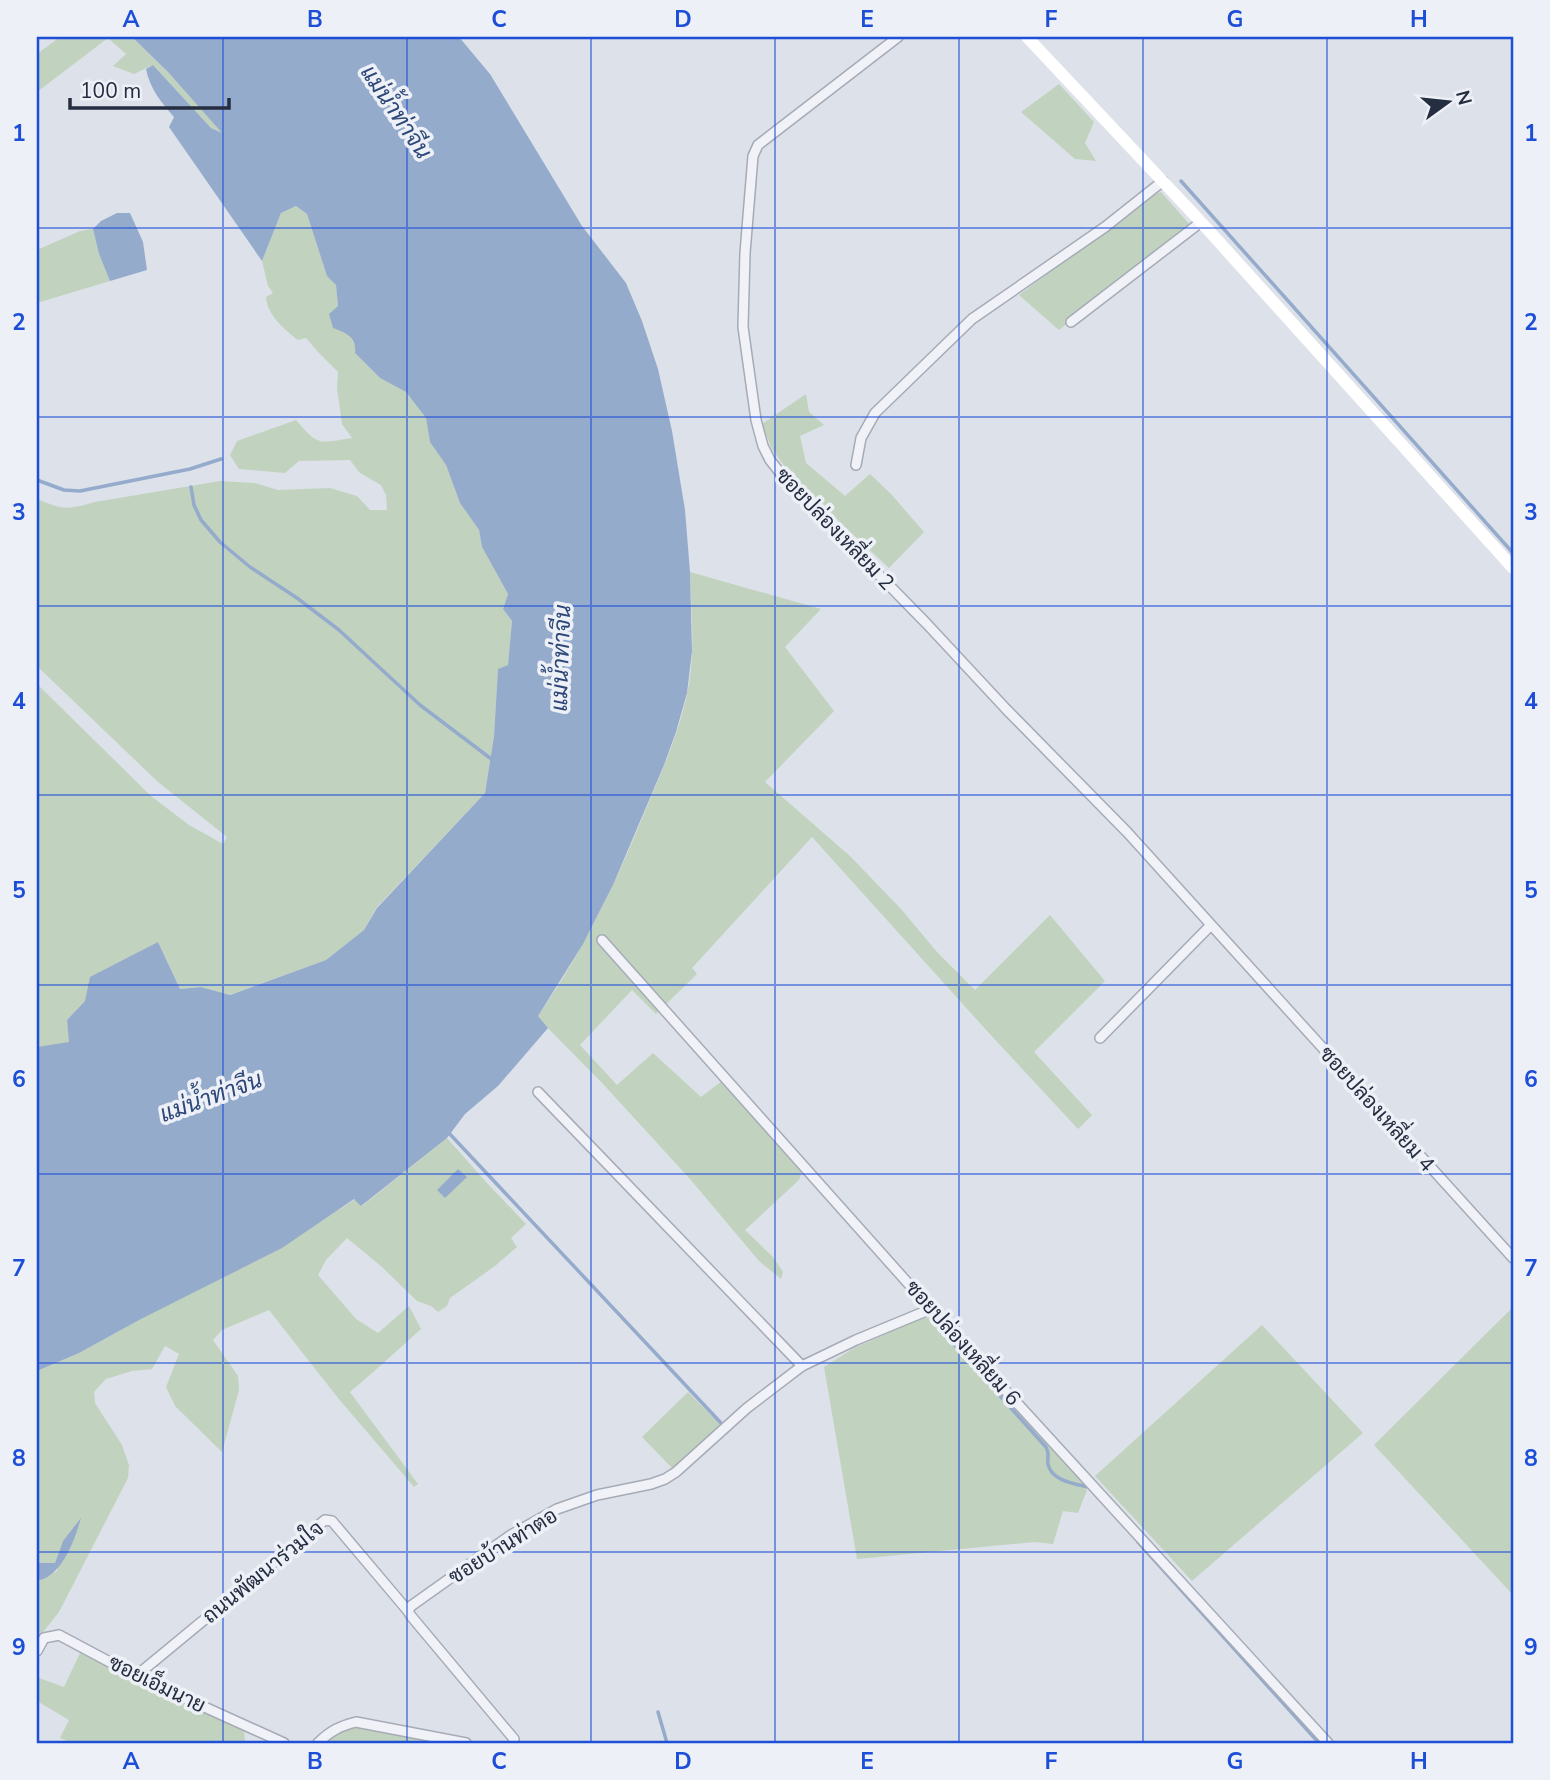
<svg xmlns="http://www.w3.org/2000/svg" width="1550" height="1780" font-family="'Nunito Sans',Sarabun,sans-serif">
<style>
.green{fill:#c1d3be}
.water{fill:#95abcc}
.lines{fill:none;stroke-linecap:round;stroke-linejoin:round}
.stream{stroke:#95abcc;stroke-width:3.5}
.street-casing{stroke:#a6abb7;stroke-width:12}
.street{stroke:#f0f2f7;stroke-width:9}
.secondary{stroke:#fff;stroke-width:12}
.grid{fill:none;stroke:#1d4ed8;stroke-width:2;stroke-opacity:0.55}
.labels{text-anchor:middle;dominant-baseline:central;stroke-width:7;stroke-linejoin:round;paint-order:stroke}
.street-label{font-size:21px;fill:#252d41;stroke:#edf0f6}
.water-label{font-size:23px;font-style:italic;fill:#2c4778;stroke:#edf0f6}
.neatline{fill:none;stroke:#1d4ed8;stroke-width:2.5}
.grid-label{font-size:23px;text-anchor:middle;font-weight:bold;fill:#1d4ed8}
</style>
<rect width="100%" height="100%" fill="#dde1e9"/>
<g class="green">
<path d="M60,37H132L168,72L224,135L211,128L153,65L134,74L113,66L126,54L108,38L37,92V54Z"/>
<path d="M1059,84L1094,122L1085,143L1096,161L1075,159L1021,112Z"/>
<path d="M1161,192L1190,225L1059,330L1019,295L1153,195Z"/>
<path d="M296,206L307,214L327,275L336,285L338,306L349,334L356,347L355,353L380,378L406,392L426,418L430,442L446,465L460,503L479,530L482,547L508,594L503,609L512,621L508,666L498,670L494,736L485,793L377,907L364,930L326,960L229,995L201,987L180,989L158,942L85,1001L67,1020L70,1043L37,1047V684L151,796L189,825L223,844L227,837L158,782L37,666V499C63,510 67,510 95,502L220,481L255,483L278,490L330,488L357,496L370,510H387L386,495L381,485L360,473L350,460L299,461L285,473L239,469L230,455L237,441L296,420C319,447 319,443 352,438L342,424L337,388L338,372L319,353L306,338L298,340C284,329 267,315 266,297L273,293L268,286L262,261L281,213Z"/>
<path d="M93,229L99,254L110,281L37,303V250L80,231Z"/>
<path d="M806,394L809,412L824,425L800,436L806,463L845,496L870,474L891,494L924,532L889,568L794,479L772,449L762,424Z"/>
<path d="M690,572L821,609L785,647L834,711L765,782L850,856L901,909L937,952L975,990L1050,915L1105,981L1034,1052L1092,1115L1078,1129L988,1032L812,837L692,968L697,974L656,1014L632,990L580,1045L617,1085L653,1053L701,1097L722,1081L802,1171L799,1180L745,1230L773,1257L783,1272L781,1279L759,1261L690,1179L603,1084L537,1017C584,951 618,878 648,804C663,769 679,732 687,694C696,654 691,612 690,572Z"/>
<path d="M447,1138L485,1181L526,1224L511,1238L517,1247L495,1266L450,1298L447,1306L438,1312L431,1306L417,1301L382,1267L347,1238L326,1260L318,1275L356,1319L378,1333L409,1306L421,1329L380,1366L350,1392L418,1484L414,1487L338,1398L269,1310L222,1330L213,1340L238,1376L239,1390L222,1452L175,1406L166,1387L179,1354L165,1346L152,1369L132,1371L106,1379L94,1392L95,1403L122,1445L129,1465L128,1478L59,1612L37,1640V1578L40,1580L57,1571L63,1541L55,1563H37V1371L79,1353L340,1209L355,1199L362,1206Z"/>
<path d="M1513,1307V1595L1374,1445Z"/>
<path d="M931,1317L939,1322L1078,1474L1087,1490L1078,1513L1063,1511L1053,1544L1035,1542L857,1559L824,1367L854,1348L920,1319Z"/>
<path d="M1262,1325L1363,1433L1192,1581L1095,1476Z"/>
<path d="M688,1392L723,1427L672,1468L642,1437Z"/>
<path d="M80,1653L244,1730L245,1743H73L60,1738L69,1720L37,1701V1682L39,1678L64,1687Z"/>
<path d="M351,1726L369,1727L433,1743H324L334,1732Z"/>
</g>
<g class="water">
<path d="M132,37H459L490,74L582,226L626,283L642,321L658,369L672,431L685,510L690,572L692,651L687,693L676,732L664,765L613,885L583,944L538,1016L548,1028L498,1086L465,1114L447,1138L361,1206L354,1199L282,1248L141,1319L79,1353L37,1371V1047L69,1042L67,1020L85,1001L90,977L158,942L180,989L201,987L230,995L326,960L364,930L377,908L485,793L494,736L498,669L508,665L512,621L503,609L508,594L482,547L479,530L460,503L446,465L430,442L426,418L406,392L380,378L355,353C357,337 346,333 333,328L329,314L338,306L336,285L327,276L307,214L296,206L281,213L262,261L169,127L174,117C161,102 150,89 146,69L153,65L211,128L222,133L168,72Z"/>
<path d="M117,213H130L143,242L147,270L110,281L99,254L93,229L101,221Z"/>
<path d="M458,1169L467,1177L445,1198L437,1190Z"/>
<path d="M81,1518C75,1539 63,1574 40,1580L37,1578V1563H55L63,1541Z"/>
</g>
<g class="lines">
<g class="stream">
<path d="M1181,181L1513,553"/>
<path d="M37,480L64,490L80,491L190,469L221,459"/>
<path d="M191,487L194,505L201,520L220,542L250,567L297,598L339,630L420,705L494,761"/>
<path d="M447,1131L721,1423"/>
<path d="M933,1321L1046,1447C1050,1454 1047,1457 1048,1464C1051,1481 1076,1484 1088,1487"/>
<path d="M1138,1542L1319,1743"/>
<path d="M658,1712L667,1743"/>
</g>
<defs>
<g id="street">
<path d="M898,37L758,145L753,156L745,253L743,327L756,420L763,446L770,460L785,479L926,623L1007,710L1127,832L1513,1258"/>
<path d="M1071,322L1201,222"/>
<path d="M856,465L861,438L875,413L972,319L1105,227L1163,181"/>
<path d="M602,940L931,1309L1328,1743"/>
<path d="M1100,1038L1210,926"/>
<path d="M538,1092L802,1366"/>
<path d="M37,1651L44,1638L59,1635L136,1676L284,1743"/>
<path d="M136,1676L325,1520L332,1521L408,1611"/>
<path d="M318,1743C330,1731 340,1726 356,1722L466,1743"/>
<path d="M513,1743L514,1739L411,1616L408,1611L411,1606L511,1535L557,1509L597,1495L651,1484L665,1479L676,1472L747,1408L802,1366L856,1340L931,1309"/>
</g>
</defs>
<use href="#street" class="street-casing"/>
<use href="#street" class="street"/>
<path class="secondary" d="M1027,37L1201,222L1513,568"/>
</g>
<path class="grid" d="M223,37V1743M407,37V1743M591,37V1743M775,37V1743M959,37V1743M1143,37V1743M1327,37V1743M37,228H1513M37,417H1513M37,606H1513M37,795H1513M37,985H1513M37,1174H1513M37,1363H1513M37,1552H1513"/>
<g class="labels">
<g class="street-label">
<text transform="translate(835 529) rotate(46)">ซอยปล่องเหลี่ยม 2</text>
<text transform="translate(1377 1109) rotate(48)">ซอยปล่องเหลี่ยม 4</text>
<text transform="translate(963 1343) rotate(48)">ซอยปล่องเหลี่ยม 6</text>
<text transform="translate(503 1546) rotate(-32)">ซอยบ้านท่าตอ</text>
<text transform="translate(263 1572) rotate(-39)">ถนนพัฒนาร่วมใจ</text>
<text transform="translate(157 1684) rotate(26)">ซอยเอ็มนาย</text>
</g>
<g class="water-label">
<text transform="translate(396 112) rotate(56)">แม่น้ำท่าจีน</text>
<text transform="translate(561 658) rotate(-88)">แม่น้ำท่าจีน</text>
<text transform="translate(211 1097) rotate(-20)">แม่น้ำท่าจีน</text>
</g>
</g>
<rect width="1550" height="1780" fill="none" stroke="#edf0f6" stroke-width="77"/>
<g transform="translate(1448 102) rotate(75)" stroke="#edf0f6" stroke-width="5" paint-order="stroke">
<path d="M0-5L12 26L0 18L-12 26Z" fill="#252d41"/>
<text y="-10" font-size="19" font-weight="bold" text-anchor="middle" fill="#252d41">N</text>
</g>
<path d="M70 98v10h159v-10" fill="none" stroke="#252d41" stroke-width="3.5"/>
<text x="80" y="98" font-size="21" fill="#252d41" stroke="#edf0f6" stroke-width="5" paint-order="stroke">100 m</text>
<rect x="38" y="38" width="1474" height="1704" class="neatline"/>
<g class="grid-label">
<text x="131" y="27">A</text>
<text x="315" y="27">B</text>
<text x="499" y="27">C</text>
<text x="683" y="27">D</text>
<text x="867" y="27">E</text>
<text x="1051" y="27">F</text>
<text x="1235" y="27">G</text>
<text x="1419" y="27">H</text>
<text x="19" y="141">1</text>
<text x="1531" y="141">1</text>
<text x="19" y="330">2</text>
<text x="1531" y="330">2</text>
<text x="19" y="520">3</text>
<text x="1531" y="520">3</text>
<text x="19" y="709">4</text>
<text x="1531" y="709">4</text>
<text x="19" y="898">5</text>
<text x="1531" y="898">5</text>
<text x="19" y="1087">6</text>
<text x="1531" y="1087">6</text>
<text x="19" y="1276">7</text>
<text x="1531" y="1276">7</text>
<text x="19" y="1466">8</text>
<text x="1531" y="1466">8</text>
<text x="19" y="1655">9</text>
<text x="1531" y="1655">9</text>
<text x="131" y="1769">A</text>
<text x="315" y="1769">B</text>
<text x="499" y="1769">C</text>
<text x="683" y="1769">D</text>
<text x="867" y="1769">E</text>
<text x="1051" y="1769">F</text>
<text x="1235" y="1769">G</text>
<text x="1419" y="1769">H</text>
</g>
</svg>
